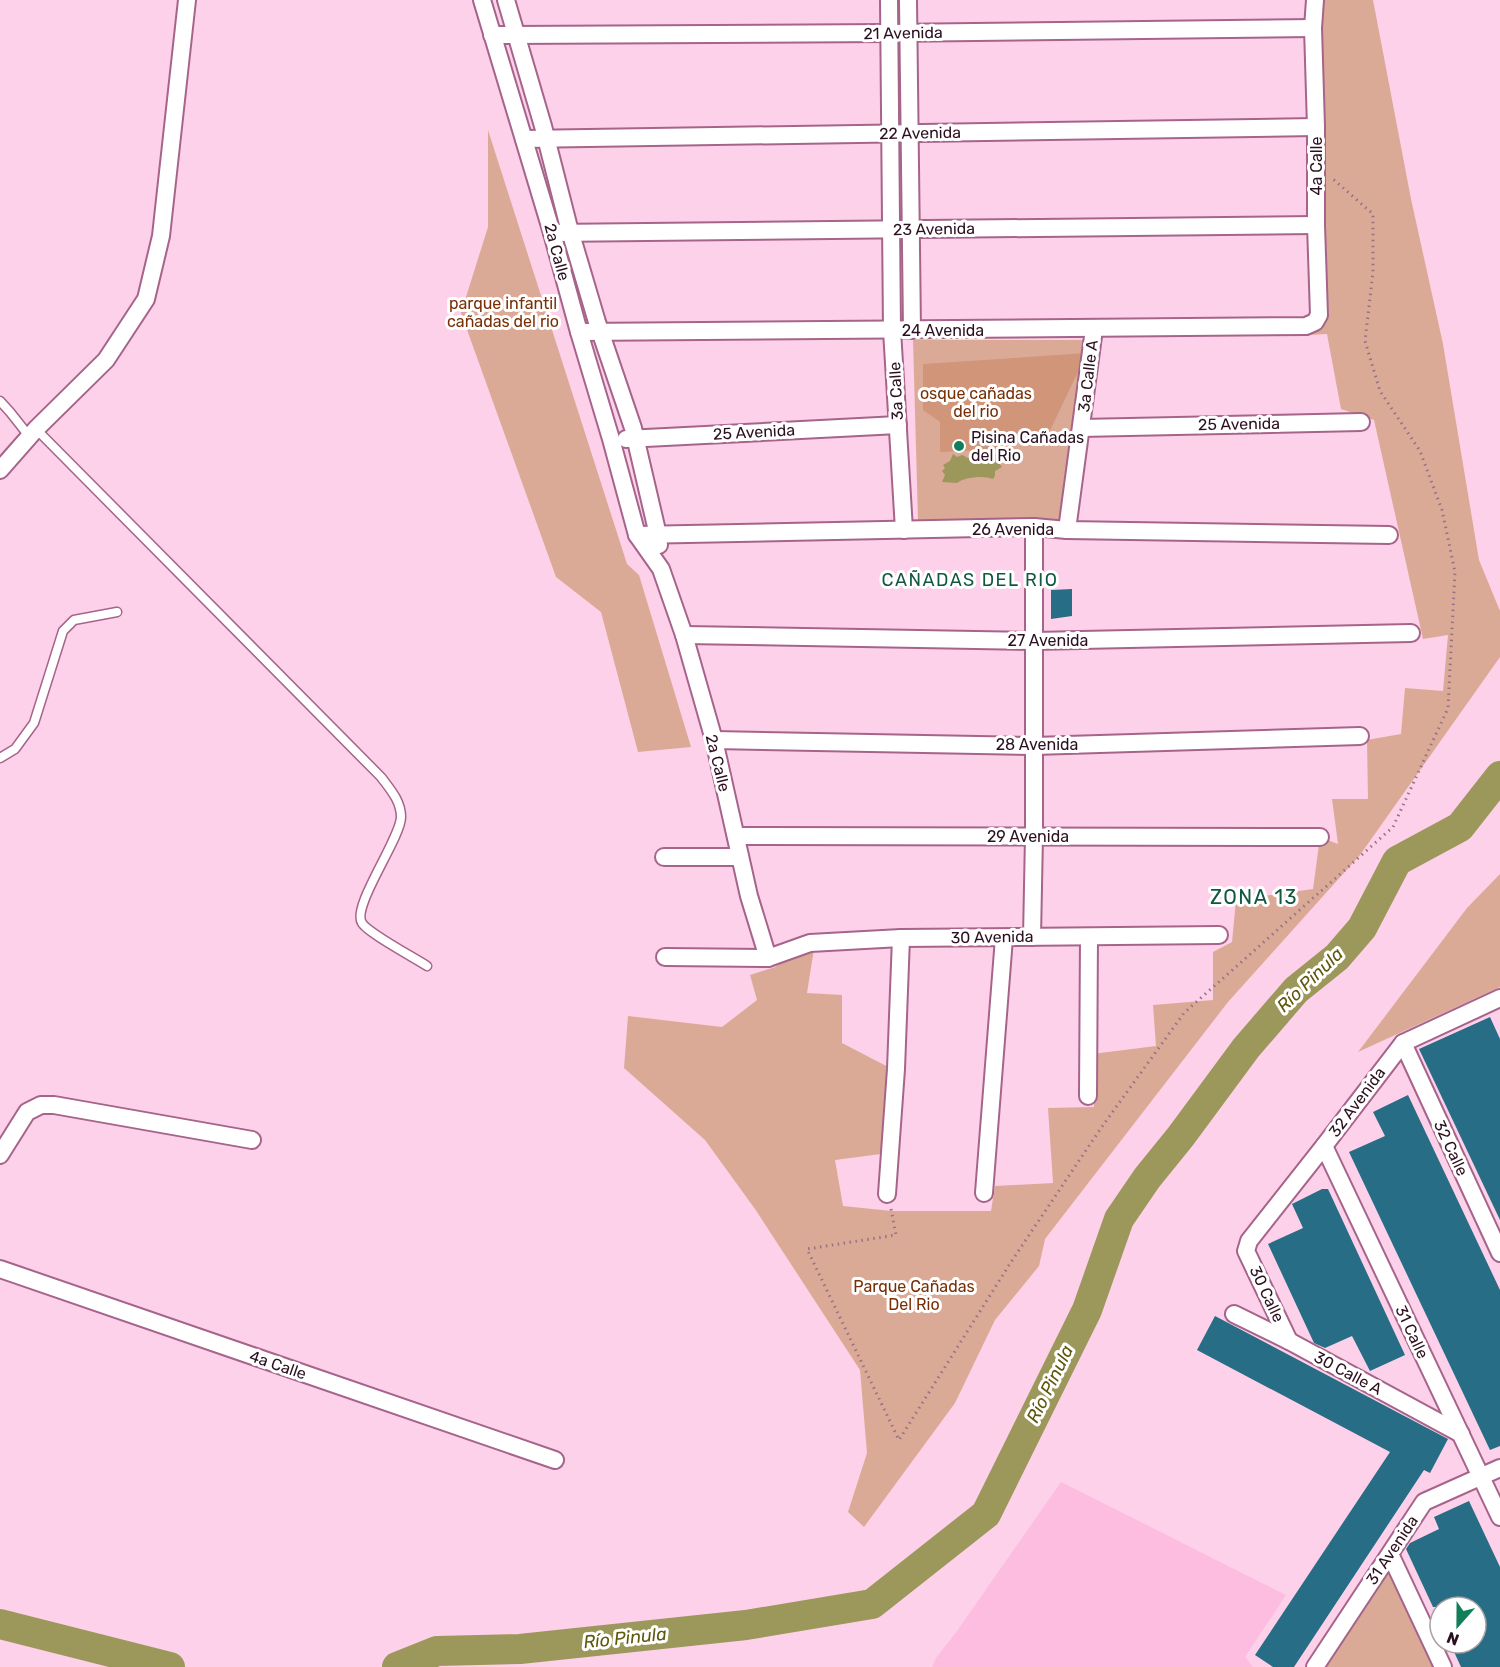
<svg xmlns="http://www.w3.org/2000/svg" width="1500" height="1667" font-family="Rubik,sans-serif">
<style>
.built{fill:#fdbde1}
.green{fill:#dbaa96}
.forest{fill:#d1957a}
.water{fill:#9c975a}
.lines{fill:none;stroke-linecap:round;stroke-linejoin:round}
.river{stroke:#9c975a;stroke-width:30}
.building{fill:#266d85}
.service-casing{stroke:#a6648b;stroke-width:11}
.minor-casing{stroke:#a6648b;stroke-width:20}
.path{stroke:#967286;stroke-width:3;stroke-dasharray:1.5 4.5;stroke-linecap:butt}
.service{stroke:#fff;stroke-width:8}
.minor{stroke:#fff;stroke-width:16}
.poi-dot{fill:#127f5c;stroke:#fff;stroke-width:2}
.labels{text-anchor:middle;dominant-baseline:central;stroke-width:6;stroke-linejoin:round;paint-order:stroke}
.street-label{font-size:16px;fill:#2b1120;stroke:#fff}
.park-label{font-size:16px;fill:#782f05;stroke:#fff}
.poi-label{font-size:16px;fill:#2b1120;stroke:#fff;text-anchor:start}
.neighbourhood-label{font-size:18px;letter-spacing:1.5px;fill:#10583f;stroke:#fff}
.water-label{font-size:18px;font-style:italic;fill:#5e580d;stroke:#fff}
.quarter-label{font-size:20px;letter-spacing:1.5px;fill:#10583f;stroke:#fff}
</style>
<rect width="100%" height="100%" fill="#fdd1e9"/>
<path class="built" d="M1061,1482L1286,1595L1245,1657L1253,1667H932L936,1658L957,1631Z"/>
<g class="green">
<path d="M1315,0H1373L1411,199L1443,344L1479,560L1500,611V657L1360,855L1228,1002L1045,1239L1039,1266L995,1320L955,1403L864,1527L848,1512L867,1453L860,1370L755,1209L705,1140L624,1068L628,1016L722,1027L757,1000L750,975L775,967L796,952L814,949L807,993L842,995V1043L894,1070L881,1154L835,1160L843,1206L892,1211H991L995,1186L1053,1183L1048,1108L1094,1107L1092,1054L1156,1046L1153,1005L1213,1000V952L1232,942L1236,900L1313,889L1320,837L1338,844L1332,799H1368L1367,740L1401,734L1405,688L1443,691L1448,635L1423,639L1374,420L1341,409L1327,334L1310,335Z"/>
<path d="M488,130L627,564L639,575L691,747L638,752L601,612L556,577L461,313L488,227Z"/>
<path d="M913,340H1087L1065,528L918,520Z"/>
<path d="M1500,874V987L1358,1052L1467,908Z"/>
<path d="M1390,1554L1443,1667H1315Z"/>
</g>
<path class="forest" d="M1087,353L1046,439L1000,435L1001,449L940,452V422L923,410V364Z"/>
<path class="water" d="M953,454L957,457L962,455L968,458L977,455L985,458L994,454L998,457V462L1002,467L995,471V476L993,479C984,475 964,477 957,483L942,482L945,475L942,471L945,468L943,465L950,461Z"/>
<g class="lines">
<g class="river">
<path d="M0,1624L170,1667"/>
<path d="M397,1667L437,1651L520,1649L746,1625L872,1604L986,1514L1087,1310L1119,1219L1147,1178L1181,1136L1246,1048L1296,990L1337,957L1362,928L1397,861L1460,827L1500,776"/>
</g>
</g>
<g class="building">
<path d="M1072,589V616L1051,619V590Z"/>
<path d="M1490,1017L1500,1039V1220L1419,1049Z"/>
<path d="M1408,1095L1500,1290V1446L1490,1450L1349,1152L1385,1136L1373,1112Z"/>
<path d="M1322,1189H1328L1405,1355L1370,1371L1352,1336L1325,1348L1314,1343L1268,1244L1303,1228L1292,1204Z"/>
<path d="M1215,1316L1448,1439L1430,1473L1424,1470L1294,1667H1273L1255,1655L1390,1452L1197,1350Z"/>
<path d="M1469,1501L1500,1567V1667H1461L1450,1643H1476V1607H1433L1406,1549L1410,1543L1439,1529L1434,1517Z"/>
</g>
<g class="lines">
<defs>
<g id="service">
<path d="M0,401L10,412L29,436"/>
<path d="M36,429L381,777C390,789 401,801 401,817C401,838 351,907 362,923C368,933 415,958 427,966"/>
<path d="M0,758L15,749L34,723L63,631L74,620L117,612"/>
</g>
<g id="minor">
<path d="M482,0L552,233L579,332L611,439L637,535L661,569L684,635L714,740L749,896L768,958"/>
<path d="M506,0L543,126L568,224L597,322L633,428L658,535L659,545"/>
<path d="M889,0L892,330L904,530"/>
<path d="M908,0L912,330"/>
<path d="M492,35L889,33L1313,28"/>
<path d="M524,139L1316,127"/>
<path d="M552,233L1316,225"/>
<path d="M579,332L1306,326L1315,322L1319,315L1316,225V127L1313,28L1315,0"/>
<path d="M1081,428L1361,422"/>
<path d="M626,439L898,425"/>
<path d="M0,470L36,429L106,360L146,299L161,236L187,0"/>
<path d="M1067,530L1094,329"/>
<path d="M637,535L1034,527L1067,530L1389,535"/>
<path d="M684,635L1034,641L1411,633"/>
<path d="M714,740L1034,746L1360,736"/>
<path d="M736,836L1320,837"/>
<path d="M664,857H740"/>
<path d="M1032,937L1034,836V527"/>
<path d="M665,957L768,958L810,943L901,938L1219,935"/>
<path d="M1403,1043L1500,1253"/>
<path d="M1088,1096L1089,937"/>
<path d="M1324,1146L1500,1517"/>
<path d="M0,1155L27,1112L41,1105H54L252,1140"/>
<path d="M984,1193L1004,938"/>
<path d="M887,1194L896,1069L901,938"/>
<path d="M0,1269L555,1460"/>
<path d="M1234,1314L1289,1341L1461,1434"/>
<path d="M1289,1341L1246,1251L1249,1241L1324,1146L1403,1043L1500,998"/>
<path d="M1390,1554L1443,1667"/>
<path d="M1315,1667L1424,1502L1500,1468"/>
</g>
</defs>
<use href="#service" class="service-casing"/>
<use href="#minor" class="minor-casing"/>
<path class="path" d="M891,1209L896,1235L807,1249L899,1440L1011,1262L1101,1128L1184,1013L1393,827L1448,708L1455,572L1442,510L1420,451L1380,391L1365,341L1373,272V214L1333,179"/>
<use href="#service" class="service"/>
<use href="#minor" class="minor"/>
</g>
<circle class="poi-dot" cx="959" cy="446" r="6"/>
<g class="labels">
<g class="street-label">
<text transform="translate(903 33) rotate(-1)">21 Avenida</text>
<text transform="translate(920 133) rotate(-1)">22 Avenida</text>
<text transform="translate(1316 166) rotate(-90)">4a Calle</text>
<text transform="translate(934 229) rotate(-1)">23 Avenida</text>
<text transform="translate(557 252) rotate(75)">2a Calle</text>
<text x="943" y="330">24 Avenida</text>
<text transform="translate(1088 376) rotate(-83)">3a Calle A</text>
<text transform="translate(896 391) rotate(-93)">3a Calle</text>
<text transform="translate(1239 424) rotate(-1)">25 Avenida</text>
<text transform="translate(754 432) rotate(-3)">25 Avenida</text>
<text x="1013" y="529">26 Avenida</text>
<text x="1048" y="640">27 Avenida</text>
<text x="1037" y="744">28 Avenida</text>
<text transform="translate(718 763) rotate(76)">2a Calle</text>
<text x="1028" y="836">29 Avenida</text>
<text transform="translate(992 937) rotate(-1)">30 Avenida</text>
<text transform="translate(1357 1102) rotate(-53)">32 Avenida</text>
<text transform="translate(1451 1148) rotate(65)">32 Calle</text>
<text transform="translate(1267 1294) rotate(65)">30 Calle</text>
<text transform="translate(1412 1332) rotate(65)">31 Calle</text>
<text transform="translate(278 1365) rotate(19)">4a Calle</text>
<text transform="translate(1348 1373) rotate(28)">30 Calle A</text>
<text transform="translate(1392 1550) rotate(-56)">31 Avenida</text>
</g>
<g class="park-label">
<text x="503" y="303">parque infantil<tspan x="503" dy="18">cañadas del rio</tspan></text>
<text x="976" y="393">osque cañadas<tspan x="976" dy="18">del rio</tspan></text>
<text x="914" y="1286">Parque Cañadas<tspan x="914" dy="18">Del Rio</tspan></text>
</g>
<g class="poi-label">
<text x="971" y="437">Pisina Cañadas<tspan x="971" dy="18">del Rio</tspan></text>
</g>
<g class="neighbourhood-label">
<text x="970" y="580">CAÑADAS DEL RIO</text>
</g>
<g class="water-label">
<text transform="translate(1310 980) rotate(-44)">Río Pinula</text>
<text transform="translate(1050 1384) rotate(-64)">Río Pinula</text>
<text transform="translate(625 1638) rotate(-6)">Río Pinula</text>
</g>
<g class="quarter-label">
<text x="1254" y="897">ZONA 13</text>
</g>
</g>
<g transform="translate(1458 1625) rotate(201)"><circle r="28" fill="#ffffff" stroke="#aaa0a6" stroke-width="1.5"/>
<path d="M0-4.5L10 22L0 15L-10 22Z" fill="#127f5c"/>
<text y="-9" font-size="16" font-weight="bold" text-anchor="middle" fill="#2b1120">N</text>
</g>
</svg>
